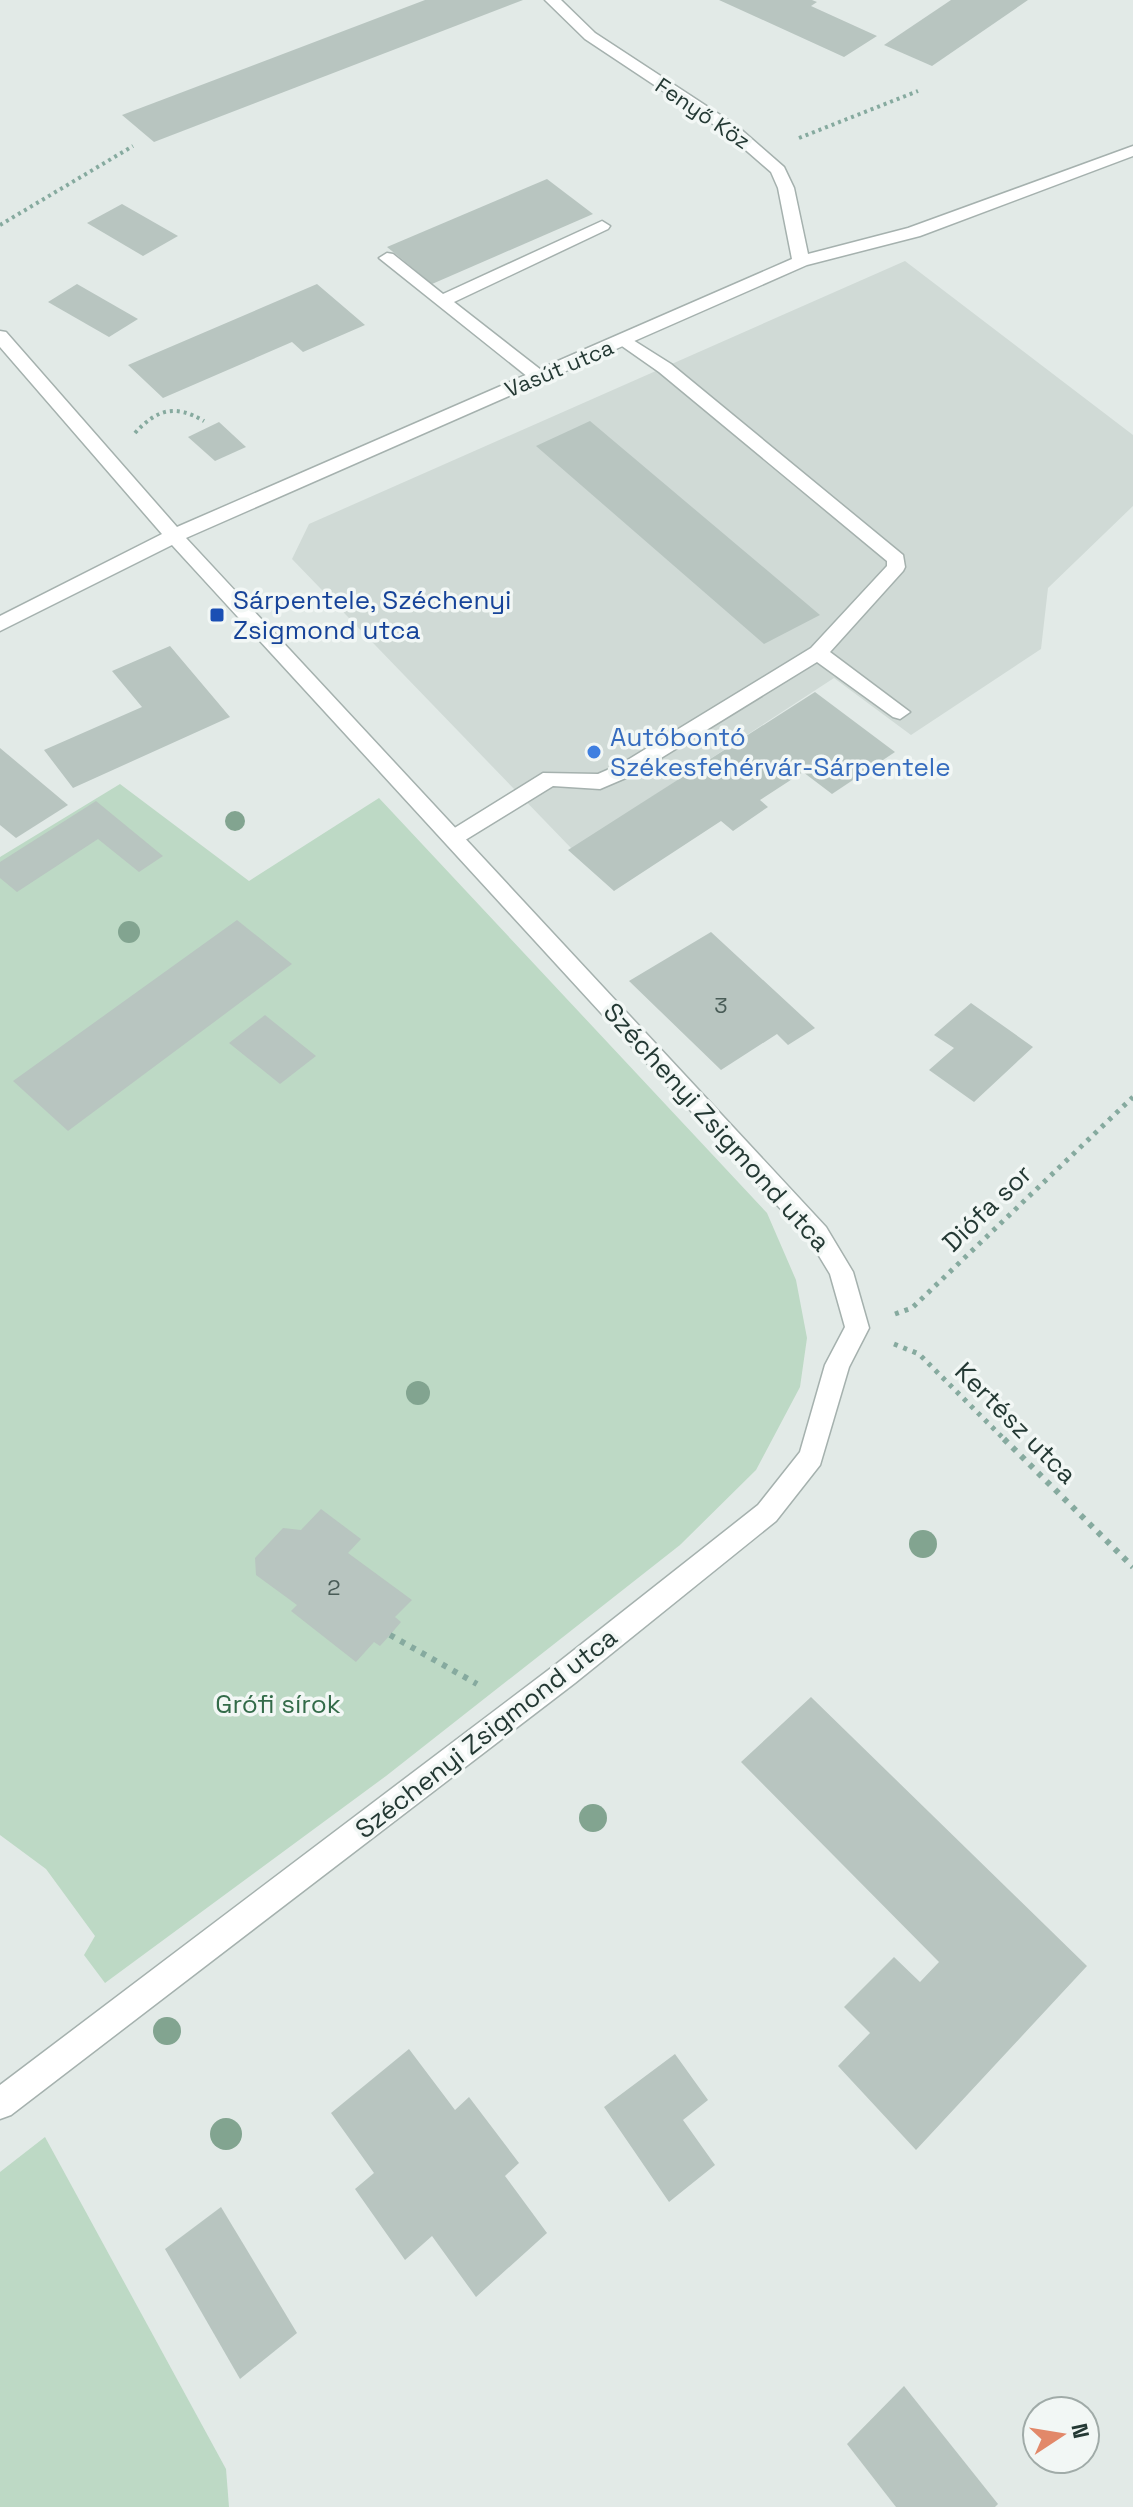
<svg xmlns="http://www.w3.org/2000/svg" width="1133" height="2507" font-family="'Space Grotesk',sans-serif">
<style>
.built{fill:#d0dad6}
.green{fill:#bdd9c5}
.building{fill:#b8c5c0}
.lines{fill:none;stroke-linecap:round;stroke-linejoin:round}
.service-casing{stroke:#a5b1ae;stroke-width:3}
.minor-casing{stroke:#a5b1ae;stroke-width:3}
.path-far2{stroke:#86aa9f;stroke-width:4;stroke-dasharray:3 4;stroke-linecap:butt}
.path-far1{stroke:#86aa9f;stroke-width:5;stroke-dasharray:4 6;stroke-linecap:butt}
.path{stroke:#86aa9f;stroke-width:6;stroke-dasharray:5 7;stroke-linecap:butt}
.service{fill:#fff;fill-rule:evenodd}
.minor{fill:#fff;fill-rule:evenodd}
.tree{fill:#82a490}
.transit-dot{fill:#1a4fb4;stroke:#f2f7f5;stroke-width:3}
.shop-dot{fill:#3f7fe0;stroke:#f2f7f5;stroke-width:3}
.labels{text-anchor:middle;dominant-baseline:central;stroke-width:7;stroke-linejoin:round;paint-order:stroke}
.far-street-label{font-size:22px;fill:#243934;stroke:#f2f7f5}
.number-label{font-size:22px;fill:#495c57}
.transit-label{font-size:26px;fill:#164399;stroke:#f2f7f5;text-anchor:start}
.shop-label{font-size:26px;fill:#366cbe;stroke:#f2f7f5;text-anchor:start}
.street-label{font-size:26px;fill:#243934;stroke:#f2f7f5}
.park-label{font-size:26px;fill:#336b49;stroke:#f2f7f5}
</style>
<rect width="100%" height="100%" fill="#e2eae7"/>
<path class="built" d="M905,261L1133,435V506L1048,588L1041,649L911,735L834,678L572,849L292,559L309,524Z"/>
<g class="green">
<path d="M120,784L249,881L379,798L767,1213L796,1280L807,1338L800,1387L756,1470L680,1545L386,1776L105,1983L84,1955L95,1936L46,1869L0,1835V857Z"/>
<path d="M45,2137L226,2469L229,2507H0V2172Z"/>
</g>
<g class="building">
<path d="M425,0H523L154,142L122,115Z"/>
<path d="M719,0H812L817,2L811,6L877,36L844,57Z"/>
<path d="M951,0H1028L932,66L884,45Z"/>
<path d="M547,179L593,214L432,284L387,247Z"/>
<path d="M122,204L178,236L143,256L87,223Z"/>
<path d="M77,284L138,319L109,337L48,302Z"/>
<path d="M317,284L365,325L303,352L292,342L163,398L128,365Z"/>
<path d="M590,421L820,615L764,644L536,446Z"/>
<path d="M219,422L246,447L215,461L188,437Z"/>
<path d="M170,646L230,717L73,788L44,750L142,707L112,671Z"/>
<path d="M815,692L895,752L832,794L803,772L760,800L768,807L733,831L721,821L614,891L568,850Z"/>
<path d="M0,748L68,805L16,838L0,825Z"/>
<path d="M96,801L163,856L139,872L98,839L17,892L0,878V862Z"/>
<path d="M237,920L292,964L68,1131L13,1081Z"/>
<path d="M711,932L815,1028L788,1045L777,1034L721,1070L629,981Z"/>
<path d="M971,1003L1033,1047L974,1102L929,1070L954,1048L934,1035Z"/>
<path d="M265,1015L316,1056L280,1084L229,1043Z"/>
<path d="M321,1509L361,1539L348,1553L412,1600L395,1617L401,1622L390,1635L380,1646L374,1642L356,1662L291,1611L297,1605L256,1575L255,1558L283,1528L301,1530Z"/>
<path d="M811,1697L1087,1966L916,2150L838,2066L870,2033L844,2007L894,1957L920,1982L939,1962L741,1762Z"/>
<path d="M409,2049L455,2110L469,2097L519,2163L505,2176L547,2233L476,2297L432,2236L405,2260L355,2189L374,2173L331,2113Z"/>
<path d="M675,2054L708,2100L683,2120L715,2165L669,2202L604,2107Z"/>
<path d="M221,2207L297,2333L240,2379L165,2249Z"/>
<path d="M904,2386L998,2504L995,2507H896L847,2444Z"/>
</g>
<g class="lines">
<defs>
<g id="service">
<path d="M602,221L610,226L608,229L454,302L545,373L548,377L539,382L533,381L379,258L387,253L393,254L443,294Z"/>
<path d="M625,335L671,364L903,555L905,567L903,571L830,652L910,712L900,719L893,717L817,662L635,774L600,789L553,786L462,842H448L445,837L448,832L543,773L598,774L621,764L811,648L887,566V561L659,372L619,344L616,340Z"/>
</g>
<path id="minor" d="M545,0H561L595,33L737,126L784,167L794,188L808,254L908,228L1133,146V156L920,236L807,265L186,538L826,1227L853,1272L869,1328L849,1367L820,1465L776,1521L575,1683L11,2115L0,2119V2085L555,1665L758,1505L800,1452L825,1365L845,1327L830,1274L810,1241L172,545L0,631V616L162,534L0,347V331L6,332L177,527L792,259L778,188L771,172L725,132L585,39Z"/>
</defs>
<use href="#service" class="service-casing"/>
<use href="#minor" class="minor-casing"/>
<g class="path-far2">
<path d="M799,138L918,91"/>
<path d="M0,225L133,146"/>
<path d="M135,433C157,409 175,404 204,421"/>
</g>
<g class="path-far1">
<path d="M895,1314L912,1308L1133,1097"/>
<path d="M894,1344L919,1354L1006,1441"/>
</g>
<g class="path">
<path d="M1004,1439L1133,1567"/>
<path d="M390,1635L477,1684"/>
</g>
<use href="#service" class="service"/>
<use href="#minor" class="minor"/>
</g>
<g class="tree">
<circle cx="235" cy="821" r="10"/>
<circle cx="129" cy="932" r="11"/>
<circle cx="418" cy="1393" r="12"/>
<circle cx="923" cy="1544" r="14"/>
<circle cx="593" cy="1818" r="14"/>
<circle cx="167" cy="2031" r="14"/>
<circle cx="226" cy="2134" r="16"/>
</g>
<rect class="transit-dot" x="209" y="607" width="16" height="16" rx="4"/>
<circle class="shop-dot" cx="594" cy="752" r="8"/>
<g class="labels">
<g class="far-street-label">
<text transform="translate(703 113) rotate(34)">Fenyő Köz</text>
<text transform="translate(559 368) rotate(-23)">Vasút utca</text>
</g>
<g class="number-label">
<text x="721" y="1005">3</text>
<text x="334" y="1587">2</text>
</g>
<g class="transit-label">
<text x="233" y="600">Sárpentele, Széchenyi<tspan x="233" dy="30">Zsigmond utca</tspan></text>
</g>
<g class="shop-label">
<text x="610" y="737">Autóbontó<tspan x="610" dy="30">Székesfehérvár-Sárpentele</tspan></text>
</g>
<g class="street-label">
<text transform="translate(717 1127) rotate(48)">Széchenyi Zsigmond utca</text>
<text transform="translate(987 1208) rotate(-44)">Diófa sor</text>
<text transform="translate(1016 1423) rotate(45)">Kertész utca</text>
<text transform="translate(486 1733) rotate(-38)">Széchenyi Zsigmond utca</text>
</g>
<g class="park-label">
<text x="278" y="1704">Grófi sírok</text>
</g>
</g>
<g transform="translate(1061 2435) rotate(78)"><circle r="38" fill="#f2f7f5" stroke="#a0aba8" stroke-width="2"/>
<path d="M0-6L14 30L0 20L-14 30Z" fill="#e28869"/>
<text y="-12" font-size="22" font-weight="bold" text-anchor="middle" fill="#243934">N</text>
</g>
</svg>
